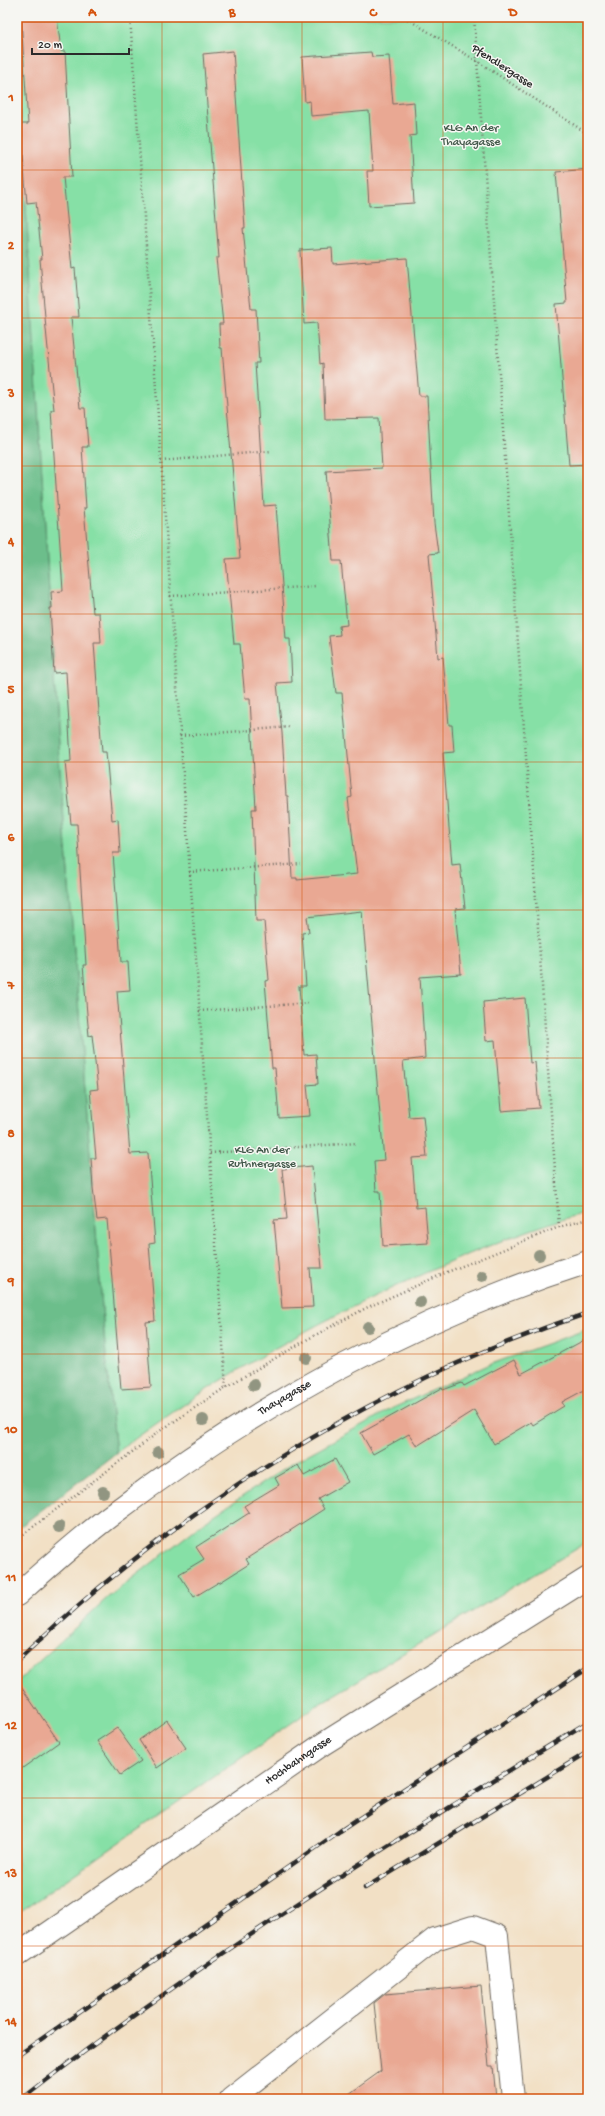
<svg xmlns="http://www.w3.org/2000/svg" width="605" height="2116" font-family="'Gochi Hand',sans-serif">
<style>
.green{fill:#86e0a6;stroke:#588668}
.forest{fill:#6cbe8b;stroke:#4c745b}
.building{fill:#e9a893}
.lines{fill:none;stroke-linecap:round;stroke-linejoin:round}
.street-casing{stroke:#716a61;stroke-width:24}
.path{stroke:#716a61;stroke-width:2.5;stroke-dasharray:1 3;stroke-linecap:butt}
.street{stroke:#fff;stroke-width:22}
.rail-casing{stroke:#2b2b2b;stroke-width:4.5}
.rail{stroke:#f6f6f2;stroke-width:3;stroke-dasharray:9;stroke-linecap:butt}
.tree{fill:#919581}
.grid{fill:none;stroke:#d5540f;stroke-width:1;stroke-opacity:0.55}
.labels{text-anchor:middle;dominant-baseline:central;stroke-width:3;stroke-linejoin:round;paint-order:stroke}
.street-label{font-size:12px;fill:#2b2b2b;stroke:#f6f6f2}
.park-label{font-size:12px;fill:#42584a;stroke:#f6f6f2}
.neatline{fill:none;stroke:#d5540f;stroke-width:1.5}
.grid-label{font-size:13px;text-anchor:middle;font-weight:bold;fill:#d5540f}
</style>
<rect width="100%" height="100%" fill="#f6f6f2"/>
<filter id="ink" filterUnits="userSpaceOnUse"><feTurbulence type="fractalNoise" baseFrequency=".025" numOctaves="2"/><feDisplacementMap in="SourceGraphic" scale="8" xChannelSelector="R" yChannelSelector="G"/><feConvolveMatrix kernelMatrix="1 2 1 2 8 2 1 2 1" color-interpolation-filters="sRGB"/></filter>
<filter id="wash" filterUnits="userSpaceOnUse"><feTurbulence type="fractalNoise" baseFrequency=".012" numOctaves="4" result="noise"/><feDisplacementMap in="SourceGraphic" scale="16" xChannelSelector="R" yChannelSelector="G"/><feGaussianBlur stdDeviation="0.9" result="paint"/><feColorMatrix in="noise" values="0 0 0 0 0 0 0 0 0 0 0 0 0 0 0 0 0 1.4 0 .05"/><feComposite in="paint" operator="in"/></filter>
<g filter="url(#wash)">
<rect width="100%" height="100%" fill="#f2e0c5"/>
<g class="green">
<path d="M17,17H588V1212C539,1225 492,1244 446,1264C326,1315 220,1375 116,1453L105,1346L58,745L21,124Z"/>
<path d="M588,1329V1542L319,1704L17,1914V1682L107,1598L207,1520L294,1462L393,1408L486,1366Z"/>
</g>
<path class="forest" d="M17,53L58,745L105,1346L116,1453L17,1529Z"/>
<g id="blocks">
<g class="building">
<path d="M21,17H57L61,51H65L72,177H63L72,269L75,268L79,317H71L80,408H85L88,447H82L86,508H84L93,613H99L101,643H94L102,752H106L112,820L118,819L120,853H113L121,962H128L130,990L117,991L130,1154L148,1153L155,1243L149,1244L155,1321L146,1322L151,1387L121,1389L107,1219L97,1220L93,1188L91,1158H96L90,1090L98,1089L92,1035L89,1036L87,1014L83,965H86L77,824H71L65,762L71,761L66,672L54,673L50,608H52L51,592L63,591L51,410H54L46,329L40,259H42L36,202L27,203L24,169L21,124H28Z"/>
<path d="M233,51L245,228H243L251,309H256L259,363H255L264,506L276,505L286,639H290L292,682L277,683L282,733L286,796H288L292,878H297V880L357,874L348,798L352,797L342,693H336L329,636L340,635L339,626L347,625L341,561H333L326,471L382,468L379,418L325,419L323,363L320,364L317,323L304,324L300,250L332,248L333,264L407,258L419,396H427L434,523L438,553L429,554L438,658L443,657L449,725H452L454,752L443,753L452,865L460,864L465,908L455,909L461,974L420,977L425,1058L403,1061L409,1117L423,1116L427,1157L412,1158L416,1208L425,1207L428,1243L383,1246L380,1191H376L374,1161L384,1160L362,911L307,917L309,932L302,933L306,986H299L304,1055L316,1054L318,1084L307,1085L310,1116L279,1118L275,1068H272L265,981L269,980L264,921H256L252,809H256L250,699H245L240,644H234L226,559L240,558L222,348H220L219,324H223L216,258H219L203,54Z"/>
<path d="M371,52L372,57L389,56L393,104L414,102L416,135L410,136L414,203L369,206L367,171H373L369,111L311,116L310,101L305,102L302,57Z"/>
<path d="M588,169V464L569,465L556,304L567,303L556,172Z"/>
<path d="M525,998L530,1063L535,1062L539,1108L501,1111L495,1040L486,1041L483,1002Z"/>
<path d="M312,1166L322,1268H310L313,1307L282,1308L274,1220L287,1219L282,1169Z"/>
<path d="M588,1338V1388L562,1402L564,1406L533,1425L531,1422L494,1444L474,1410L417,1446L409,1434L373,1454L361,1433L442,1388L443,1390L462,1383L464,1386L514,1360L521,1374Z"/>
<path d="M335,1459L348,1482L318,1499L324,1509L246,1559L249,1564L219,1583V1582L194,1597L179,1574L204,1559L196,1547L249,1513L244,1506L279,1485L275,1478L298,1465L304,1476Z"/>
<path d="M17,1681L59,1742L17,1772Z"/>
<path d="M167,1720L186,1748L157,1768L139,1740Z"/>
<path d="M117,1728L141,1761L120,1775L97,1741Z"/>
<path d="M481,1986L489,2066H493L496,2099H342L381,2071L374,2003L385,1994Z"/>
</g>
</g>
</g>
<g filter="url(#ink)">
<use href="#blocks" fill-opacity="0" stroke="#716a61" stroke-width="1"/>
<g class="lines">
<defs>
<g id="street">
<path id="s1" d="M17,1595C48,1567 80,1538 114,1513C256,1405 417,1316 588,1262"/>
<path id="s2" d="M17,1955L323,1744L588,1578"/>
<path d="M231,2099L435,1939L473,1927L497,1936L513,2099"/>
</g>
</defs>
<use href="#street" class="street-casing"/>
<g class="path">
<path d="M130,17L226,1387"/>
<path d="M404,17L477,61L588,134"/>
<path d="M474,17L559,1227"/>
<path d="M161,461L271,451"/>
<path d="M170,596L316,586"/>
<path d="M180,736L289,727"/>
<path d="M189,872L301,864"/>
<path d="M199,1011L309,1003"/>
<path d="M210,1153L357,1143"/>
<path d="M17,1504L18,1556"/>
<path d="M17,1539L160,1431L226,1387L308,1339L366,1308L445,1273L559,1227L588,1219"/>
</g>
<use href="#street" class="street"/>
<defs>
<g id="rail">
<path d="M17,1661C180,1506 374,1383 588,1313"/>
<path d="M365,1888L588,1752"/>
<path d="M17,2056L340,1831L588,1668"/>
<path d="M22,2099C201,1959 394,1841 588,1722"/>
</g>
</defs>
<use href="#rail" class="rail-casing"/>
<use href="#rail" class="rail"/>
</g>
<g class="tree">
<circle cx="539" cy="1255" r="6"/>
<circle cx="482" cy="1276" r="6"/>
<circle cx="420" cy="1302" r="6"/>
<circle cx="368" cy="1327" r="6"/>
<circle cx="306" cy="1358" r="6"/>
<circle cx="254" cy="1385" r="6"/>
<circle cx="203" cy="1420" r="6"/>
<circle cx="158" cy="1452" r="6"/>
<circle cx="103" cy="1492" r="6"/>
<circle cx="59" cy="1527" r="6"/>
</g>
</g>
<path class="grid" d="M162,17V2099M302,17V2099M443,17V2099M17,170H588M17,318H588M17,466H588M17,614H588M17,762H588M17,910H588M17,1058H588M17,1206H588M17,1354H588M17,1502H588M17,1650H588M17,1798H588M17,1946H588"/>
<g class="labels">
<g class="street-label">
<text transform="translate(502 67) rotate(33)">Pfendlergasse</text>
<text stroke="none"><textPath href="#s1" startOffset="333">Thayagasse</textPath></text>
<text stroke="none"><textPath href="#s2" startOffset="342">Hochbahngasse</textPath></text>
</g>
<g class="park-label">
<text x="471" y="129">KLG An der<tspan x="471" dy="14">Thayagasse</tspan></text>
<text x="262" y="1151">KLG An der<tspan x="262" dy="14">Ruthnergasse</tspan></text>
</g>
</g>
<rect width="605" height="2116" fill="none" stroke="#f6f6f2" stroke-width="44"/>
<path d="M32 48v6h97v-6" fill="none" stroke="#2b2b2b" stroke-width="2"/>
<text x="38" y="48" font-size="12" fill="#2b2b2b" stroke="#f6f6f2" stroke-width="3" paint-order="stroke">20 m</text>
<rect x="22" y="22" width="561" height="2072" class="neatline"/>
<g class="grid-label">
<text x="92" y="16">A</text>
<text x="232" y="16">B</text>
<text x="373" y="16">C</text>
<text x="513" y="16">D</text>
<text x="11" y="101">1</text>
<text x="11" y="249">2</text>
<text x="11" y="397">3</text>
<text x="11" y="545">4</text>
<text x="11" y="693">5</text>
<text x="11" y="841">6</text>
<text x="11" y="989">7</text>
<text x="11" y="1137">8</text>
<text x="11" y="1285">9</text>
<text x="11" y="1433">10</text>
<text x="11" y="1581">11</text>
<text x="11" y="1729">12</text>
<text x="11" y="1877">13</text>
<text x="11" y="2025">14</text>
</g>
</svg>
